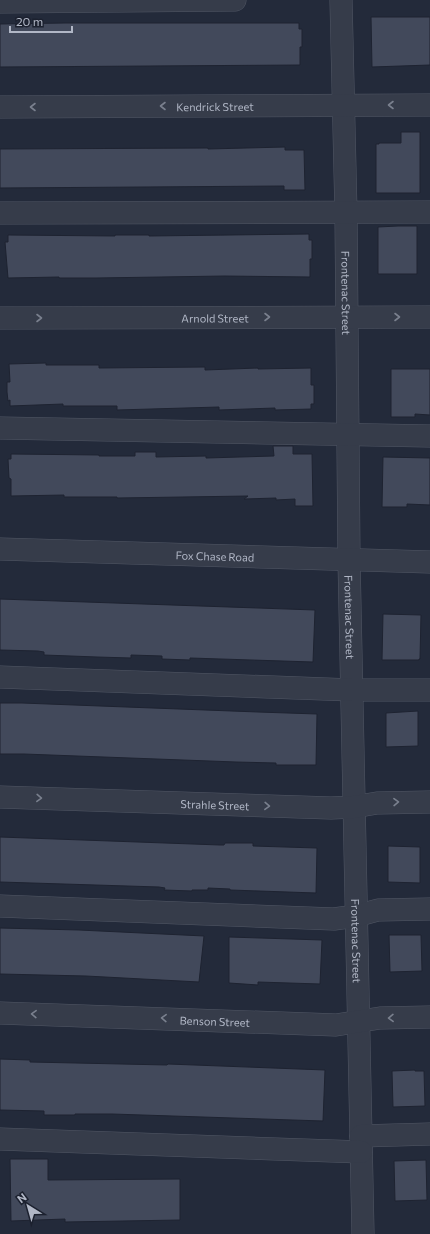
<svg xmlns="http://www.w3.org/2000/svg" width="430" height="1234" font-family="Commissioner,sans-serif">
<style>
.building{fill:#42495b;stroke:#1e2331}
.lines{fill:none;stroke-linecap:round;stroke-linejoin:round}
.minor-casing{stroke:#515765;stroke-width:23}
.minor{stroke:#363c4a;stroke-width:22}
.oneway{stroke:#7a808e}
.labels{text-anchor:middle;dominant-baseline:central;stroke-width:3.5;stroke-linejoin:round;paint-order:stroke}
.street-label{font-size:11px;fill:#b1b7c6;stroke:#1c212f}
</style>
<rect width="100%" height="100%" fill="#232a3a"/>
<g class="building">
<path d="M371,17H430V65L372,67Z"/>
<path d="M65,23H299V29H302V47H300V65L0,67V24Z"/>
<path d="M401,132H420V193H376V144H379V143H401Z"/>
<path d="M285,147V150H304L305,190H284V186L0,188V149L208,148V149Z"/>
<path d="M398,226H417V274H378V227Z"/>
<path d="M309,234V240H312V259H310V277L224,276L96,278H59V277L8,278L5,242H8V235L115,236V235H149V236Z"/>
<path d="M46,363V365H99V368L205,367V370L258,368V369L311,368V385H314V404H311V409L275,410V408L219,410V407L117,410V406H63V404L10,406V400L8,401L7,392V382H10L9,364Z"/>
<path d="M391,369H430V415L415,414V417H391Z"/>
<path d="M273,446H293V454H312L313,506H295V499L276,500V498L244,499L248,496L117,498V497H64V495L11,496V479L9,478L8,459H11V454L99,455V456H135V452H156V457L206,456V458L274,456Z"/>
<path d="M383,457L430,458V505L407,504V507H382Z"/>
<path d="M0,599L315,610L313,662L190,658V660L162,659V656L131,655V658L97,657L44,655V652L38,651L0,650Z"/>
<path d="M383,614L421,615L420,659H419V660H382Z"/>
<path d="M0,703H22L100,706L258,712L317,714L316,765H276V763L236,762L24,754H0Z"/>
<path d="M418,711V746L386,747V713Z"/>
<path d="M0,837L220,845H224L225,843H253V846L317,848L316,893L230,890V889L208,888V890H192V891L164,890L165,888L159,887L0,882Z"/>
<path d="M388,846L420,847V883L388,882Z"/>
<path d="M0,928L79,930L204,936L199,982L86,976L0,974Z"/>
<path d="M389,935H421L422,971L390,972Z"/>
<path d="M229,937L322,940L320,984L258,982V985L229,983Z"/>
<path d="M0,1059L30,1060V1062L167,1065L168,1064L325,1070L323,1121L112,1114H75V1115H44V1111L0,1110Z"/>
<path d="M415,1070V1071H424L425,1106L393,1107L392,1071Z"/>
<path d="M10,1159H48V1180L180,1179V1220L65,1222V1219L11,1221Z"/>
<path d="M426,1160L427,1200L395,1201L394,1161Z"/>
</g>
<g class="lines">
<defs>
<g id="minor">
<path id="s1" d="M341,0L346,213L349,559L363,1234"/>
<path d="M0,2L235,0"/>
<path id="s2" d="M0,107L430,105"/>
<path d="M0,213L430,212"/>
<path id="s3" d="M0,318L430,317"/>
<path d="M0,428L430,436"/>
<path id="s4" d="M0,549L430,562"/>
<path d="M0,677L352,690H430"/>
<path id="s5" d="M0,797L331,808L354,807L377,803L430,802"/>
<path d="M0,906L334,919L356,916L378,910L430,909"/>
<path id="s6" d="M0,1013L336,1025L380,1018L430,1017"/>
<path d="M361,1136L430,1134"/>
<path d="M0,1139L361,1152"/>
</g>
</defs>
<use href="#minor" class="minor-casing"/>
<use href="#minor" class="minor"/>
</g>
<defs><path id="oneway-chevron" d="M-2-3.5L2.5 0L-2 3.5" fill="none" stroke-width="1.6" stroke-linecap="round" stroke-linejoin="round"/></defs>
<g class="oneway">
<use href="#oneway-chevron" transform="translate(391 105) rotate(180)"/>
<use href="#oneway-chevron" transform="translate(163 106) rotate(180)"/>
<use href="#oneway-chevron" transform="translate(33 107) rotate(180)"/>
<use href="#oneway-chevron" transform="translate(267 317)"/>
<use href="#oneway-chevron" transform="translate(397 317)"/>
<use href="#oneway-chevron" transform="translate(39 318)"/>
<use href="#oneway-chevron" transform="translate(39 798) rotate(2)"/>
<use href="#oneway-chevron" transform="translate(396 802) rotate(-1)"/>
<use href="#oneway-chevron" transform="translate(267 806) rotate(2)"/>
<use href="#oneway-chevron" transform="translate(34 1014) rotate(-178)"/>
<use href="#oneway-chevron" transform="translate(164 1018) rotate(-178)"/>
<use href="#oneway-chevron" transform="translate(391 1018) rotate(179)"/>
</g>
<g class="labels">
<g class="street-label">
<text stroke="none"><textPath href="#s2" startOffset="215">Kendrick Street</textPath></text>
<text stroke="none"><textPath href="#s1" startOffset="293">Frontenac Street</textPath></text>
<text stroke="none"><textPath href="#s3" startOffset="215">Arnold Street</textPath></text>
<text stroke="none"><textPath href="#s4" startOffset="215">Fox Chase Road</textPath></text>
<text stroke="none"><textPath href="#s1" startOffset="617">Frontenac Street</textPath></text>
<text stroke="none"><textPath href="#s5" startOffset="215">Strahle Street</textPath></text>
<text stroke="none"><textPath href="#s1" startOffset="941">Frontenac Street</textPath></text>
<text stroke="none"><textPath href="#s6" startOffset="215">Benson Street</textPath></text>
</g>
</g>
<g transform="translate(28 1206) rotate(323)" stroke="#1c212f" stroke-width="3" paint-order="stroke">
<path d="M0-3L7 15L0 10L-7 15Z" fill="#b1b7c6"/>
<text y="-6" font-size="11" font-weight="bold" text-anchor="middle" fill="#b1b7c6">N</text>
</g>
<path d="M10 26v6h62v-6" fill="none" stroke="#b1b7c6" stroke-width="2"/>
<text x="16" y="26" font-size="12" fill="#b1b7c6" stroke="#1c212f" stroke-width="3" paint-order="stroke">20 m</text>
</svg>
